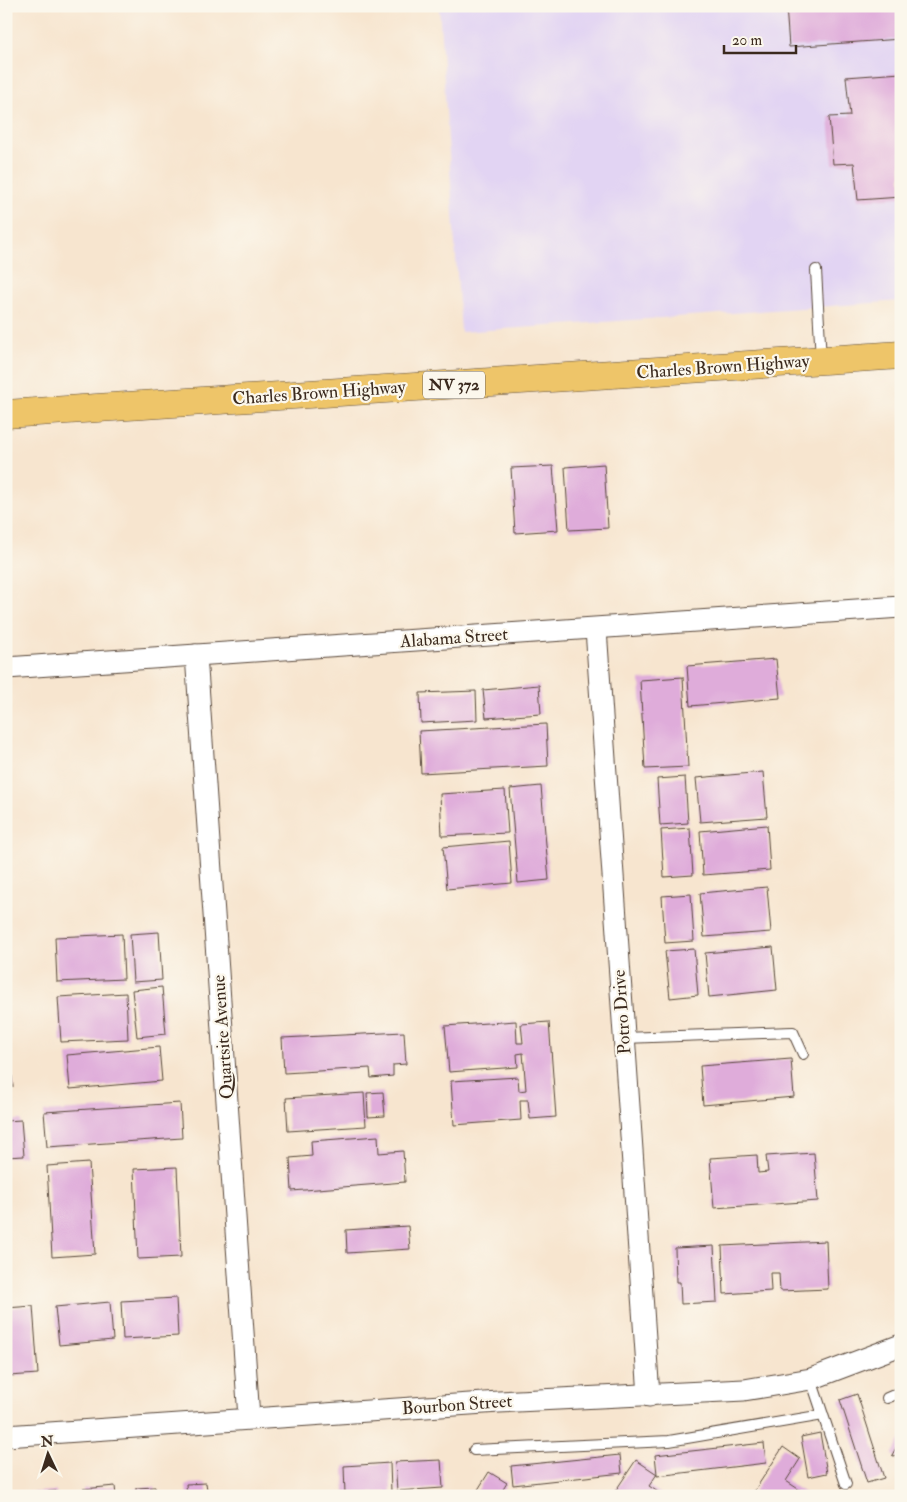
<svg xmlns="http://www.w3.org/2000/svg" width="907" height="1502" font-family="'IM FELL Double Pica',serif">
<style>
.built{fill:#e2d4f3}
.building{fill:#dfacda}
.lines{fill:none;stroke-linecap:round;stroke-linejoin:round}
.service-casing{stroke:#574639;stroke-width:12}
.minor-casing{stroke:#574639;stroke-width:23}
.primary-casing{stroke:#574639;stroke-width:29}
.service{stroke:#fff;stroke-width:10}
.minor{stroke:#fff;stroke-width:21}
.primary{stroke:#eec569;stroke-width:28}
.labels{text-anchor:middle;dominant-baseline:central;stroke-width:4.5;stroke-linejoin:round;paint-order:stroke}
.shield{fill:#fbf7ec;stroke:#75685c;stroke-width:1}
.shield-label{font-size:16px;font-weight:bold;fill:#3b2a1e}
.street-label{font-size:18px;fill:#3b2a1e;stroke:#fbf7ec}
</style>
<rect width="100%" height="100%" fill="#fbf7ec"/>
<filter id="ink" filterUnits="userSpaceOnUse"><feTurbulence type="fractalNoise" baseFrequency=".02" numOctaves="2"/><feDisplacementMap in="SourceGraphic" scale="10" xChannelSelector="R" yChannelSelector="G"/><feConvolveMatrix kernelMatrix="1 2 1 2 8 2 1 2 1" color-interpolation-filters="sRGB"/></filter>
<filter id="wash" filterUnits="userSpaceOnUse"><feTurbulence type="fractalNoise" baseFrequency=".0096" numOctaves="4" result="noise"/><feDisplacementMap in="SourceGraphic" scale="20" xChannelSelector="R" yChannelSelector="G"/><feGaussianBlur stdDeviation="1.12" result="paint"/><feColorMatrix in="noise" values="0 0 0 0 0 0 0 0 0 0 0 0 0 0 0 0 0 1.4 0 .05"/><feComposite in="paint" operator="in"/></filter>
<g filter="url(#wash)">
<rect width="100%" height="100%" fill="#f7e5cf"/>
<path class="built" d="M439,6H901V301L461,332Z"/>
<g id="blocks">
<g class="building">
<path d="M786,6H901V39L789,47Z"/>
<path d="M901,73V197L858,200L854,163L833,164L829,117L850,116L846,77Z"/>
<path d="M604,464L608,528L569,530L565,467Z"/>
<path d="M553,466L558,530L515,533L511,468Z"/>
<path d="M776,659L780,698L690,706L687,666Z"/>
<path d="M683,677L688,767L645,769L640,680Z"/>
<path d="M539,685L541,714L486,718L483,690Z"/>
<path d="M476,691L477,720L421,723L420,693Z"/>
<path d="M546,724L548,766L421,773L419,731Z"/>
<path d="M763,772L767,817L700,822L696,778Z"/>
<path d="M685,777L688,823L660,825L657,779Z"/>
<path d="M541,786L549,880L518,883L510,789Z"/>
<path d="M505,790L508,833L442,836L440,794Z"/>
<path d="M767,825L770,870L703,875L700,831Z"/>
<path d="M690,828L693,875L664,877L661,830Z"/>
<path d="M509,841L512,883L447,889L443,847Z"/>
<path d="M767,887L771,932L704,937L700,893Z"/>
<path d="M691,894L694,941L665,943L662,896Z"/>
<path d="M159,932L162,980L133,982L130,934Z"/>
<path d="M122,934L124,979L57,982L55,937Z"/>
<path d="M773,947L777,990L709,997L705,953Z"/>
<path d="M694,949L698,995L670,998L665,951Z"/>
<path d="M162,987L166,1034L137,1037L132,990Z"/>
<path d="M126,993L128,1039L61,1042L58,997Z"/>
<path d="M516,1021L517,1043H523L521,1024L549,1022L556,1117L530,1119L528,1100H520L521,1120L454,1125L451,1081L518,1077L519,1091L526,1090L523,1053L517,1054L518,1067L449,1072L445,1026Z"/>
<path d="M404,1032L406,1064L393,1065V1076L371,1078L370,1068L284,1073L282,1038Z"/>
<path d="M159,1047L162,1081L70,1089L67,1055Z"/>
<path d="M6,1052H10L13,1087L6,1088Z"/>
<path d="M791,1059L794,1097L703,1105L700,1066Z"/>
<path d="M383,1092L385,1116L368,1117L367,1093Z"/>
<path d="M364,1093L366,1126L288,1131L286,1098Z"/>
<path d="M180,1103L182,1138L47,1147L44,1112Z"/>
<path d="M21,1120L24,1156L6,1157V1121Z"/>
<path d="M378,1136L379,1153L403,1151L405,1182L292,1191L290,1158L312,1156L311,1141Z"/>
<path d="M814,1153L818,1201L714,1208L710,1158L757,1155L758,1173L768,1172L766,1156Z"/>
<path d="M89,1163L95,1254L52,1257L47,1166Z"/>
<path d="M177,1167L181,1257L138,1259L134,1169Z"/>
<path d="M408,1226L410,1249L347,1253L346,1230Z"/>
<path d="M826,1241L828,1289L780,1291L779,1273H770L771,1291L724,1294L722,1246Z"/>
<path d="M714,1246L717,1302L681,1304L680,1282H676L675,1248Z"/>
<path d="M176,1298L178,1336L123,1339L121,1301Z"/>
<path d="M110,1302L113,1340L59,1345L55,1307Z"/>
<path d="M33,1306L38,1374L9,1376L8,1363H6V1308Z"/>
<path d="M857,1394L884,1478L867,1483L840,1400Z"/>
<path d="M820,1433L827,1473L808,1477L801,1437Z"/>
<path d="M901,1439V1460L892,1455Z"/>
<path d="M764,1443L766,1463L657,1476V1474L649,1486L664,1496H612L636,1460L657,1474L655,1455Z"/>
<path d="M783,1447L800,1459L786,1481L809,1496H751Z"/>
<path d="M620,1455L622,1473L513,1485L511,1466Z"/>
<path d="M441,1460L443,1488L397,1491L395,1462Z"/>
<path d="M390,1463L391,1492L345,1494L344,1466Z"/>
<path d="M489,1472L507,1483L499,1496H474Z"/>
<path d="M206,1483L208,1496H187L186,1484Z"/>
<path d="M115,1486L116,1496H83V1489Z"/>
<path d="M155,1487L156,1496H136V1488Z"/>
<path d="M56,1491L57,1496H24L23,1493Z"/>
</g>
</g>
</g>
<g filter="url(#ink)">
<use href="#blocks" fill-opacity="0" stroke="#574639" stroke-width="1"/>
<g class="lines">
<defs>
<g id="service">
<path d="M816,270L821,360"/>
<path d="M624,1038L793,1032L803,1054"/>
<path d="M811,1379L846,1484"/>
<path d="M887,1398L901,1392"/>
<path d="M474,1450L669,1441L823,1415"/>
</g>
<g id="minor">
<path d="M596,629L649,1396"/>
<path d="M196,655L249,1418"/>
<path d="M6,668L901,607"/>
<path d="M6,1436L499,1402L744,1390L811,1379L901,1345"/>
</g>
<path id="primary" d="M6,414L901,355"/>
</defs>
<use href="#service" class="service-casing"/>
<use href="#minor" class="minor-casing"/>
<use href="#primary" class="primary-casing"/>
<use href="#service" class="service"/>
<use href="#minor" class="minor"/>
<use href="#primary" class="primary"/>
</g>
</g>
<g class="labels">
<rect class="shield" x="423" y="371.5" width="62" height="27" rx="4"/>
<g class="shield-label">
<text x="454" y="385">NV 372</text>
</g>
<g class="street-label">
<text transform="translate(723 367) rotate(-4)">Charles Brown Highway</text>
<text transform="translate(319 393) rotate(-4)">Charles Brown Highway</text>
<text transform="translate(454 638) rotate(-4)">Alabama Street</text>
<text transform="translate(622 1012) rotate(-94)">Potro Drive</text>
<text transform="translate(223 1037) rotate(-94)">Quartsite Avenue</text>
<text transform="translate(457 1405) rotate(-4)">Bourbon Street</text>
</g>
</g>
<rect width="907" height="1502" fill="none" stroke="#fbf7ec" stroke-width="25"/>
<g transform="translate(48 1454) rotate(356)" stroke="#fbf7ec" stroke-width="4" paint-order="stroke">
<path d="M0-4L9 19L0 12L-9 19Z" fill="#3b2a1e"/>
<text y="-8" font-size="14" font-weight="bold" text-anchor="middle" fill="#3b2a1e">N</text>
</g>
<path d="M724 45v8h72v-8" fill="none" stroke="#3b2a1e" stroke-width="2.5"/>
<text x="732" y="45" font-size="15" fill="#3b2a1e" stroke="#fbf7ec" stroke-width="4" paint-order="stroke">20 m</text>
</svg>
